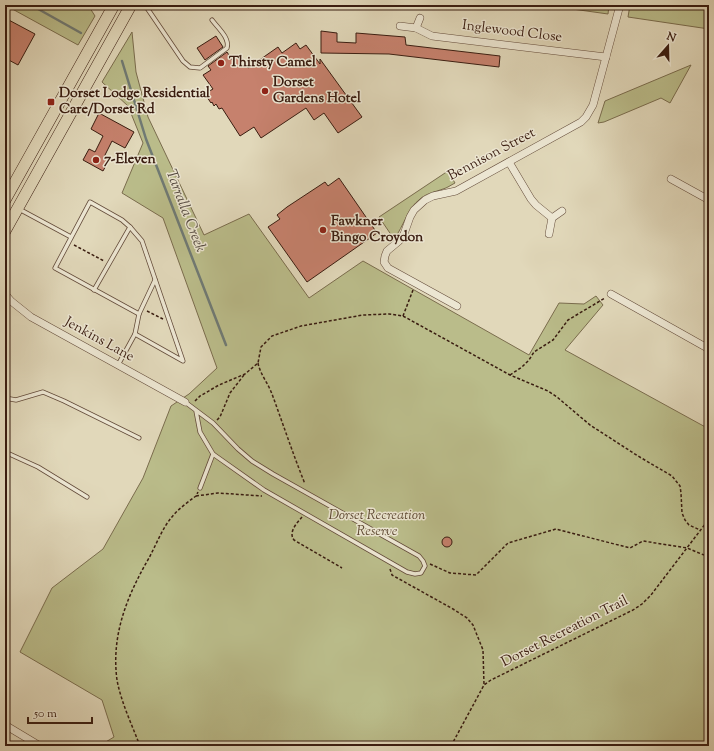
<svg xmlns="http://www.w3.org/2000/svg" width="714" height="751" font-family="'Sorts Mill Goudy',serif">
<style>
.green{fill:#babc8a;stroke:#7a6c4d}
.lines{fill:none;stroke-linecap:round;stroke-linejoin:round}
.stream{stroke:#707a74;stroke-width:2.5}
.building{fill:#c6816d;stroke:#391c10}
.lane-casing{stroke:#634b3a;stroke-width:5}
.street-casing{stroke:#634b3a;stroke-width:8}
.primary-casing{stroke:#391c10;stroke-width:12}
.path{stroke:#391c10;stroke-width:1.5;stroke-dasharray:3 2;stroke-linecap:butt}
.lane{stroke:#ece6d2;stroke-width:3.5}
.street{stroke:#ece6d2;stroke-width:7}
.primary{stroke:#e1d8ba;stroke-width:11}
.poi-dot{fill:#8f2418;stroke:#ece6d2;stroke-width:1.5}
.labels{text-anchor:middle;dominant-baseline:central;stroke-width:3;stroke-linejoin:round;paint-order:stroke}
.street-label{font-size:14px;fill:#391c10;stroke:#ece6d2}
.poi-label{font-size:14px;font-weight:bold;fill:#391c10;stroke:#ece6d2;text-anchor:start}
.park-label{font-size:14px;font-style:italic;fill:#604c35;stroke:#ece6d2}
.water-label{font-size:15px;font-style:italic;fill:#554b42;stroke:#ece6d2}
</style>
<rect width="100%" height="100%" fill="#e1d8ba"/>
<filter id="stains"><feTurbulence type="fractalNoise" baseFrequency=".005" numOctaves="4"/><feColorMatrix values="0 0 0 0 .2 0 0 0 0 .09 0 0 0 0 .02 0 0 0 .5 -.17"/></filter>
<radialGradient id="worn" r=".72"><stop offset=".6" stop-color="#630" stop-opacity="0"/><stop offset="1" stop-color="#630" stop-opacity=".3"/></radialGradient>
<g class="green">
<path d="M5,5H88L95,16L78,45Z"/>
<path d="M544,5H609L608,14Z"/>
<path d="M630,5H709V29L628,17Z"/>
<path d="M132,32L136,72L148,117L204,235L249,214L309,298L363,261L529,355L559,303L584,304L596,296L603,305L565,350L709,429V746H99L114,737L102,700L20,652L52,588L103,549L143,478L171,406L189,394L217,368L163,218L122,193L143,143L128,106L102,82Z"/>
<path d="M691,65L670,103L661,98L604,122L598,123L605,101Z"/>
<path d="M448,171L455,183C451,185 447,188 443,189C435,192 427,193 420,199C407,209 404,226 394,239L379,217Z"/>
</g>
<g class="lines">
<g class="stream">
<path d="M31,5L81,33"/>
<path d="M122,61L146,139L226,345"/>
</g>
</g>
<g class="building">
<path d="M5,18L35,34L18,65L5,58Z"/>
<path d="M321,31L337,33V42L356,43V33L405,37L406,45L500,56L499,67L389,54L321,53Z"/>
<path d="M216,36L223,47L205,60L197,48Z"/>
<path d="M296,43L300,49L306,45L320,64V59L362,117L338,133L324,113L314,120L306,108L261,138L254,127L240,136L222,108L219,109L216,104L214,106L212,102L211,103L207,97L208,96L206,93L213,89L203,75L211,70L208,66L227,52L232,60L240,55L248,68L278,47L282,53Z"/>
<path d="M99,113L134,132L125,148L112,141L104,157L109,160L103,171L83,160L89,149L95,152L103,136L91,129Z"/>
<path d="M339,178L377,233L307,282L268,227L280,219L277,215L287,207L325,182L328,186Z"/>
<circle cx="447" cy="542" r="5"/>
</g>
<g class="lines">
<defs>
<g id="lane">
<path d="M145,5L183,61L190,67L200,68L227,48C230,38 218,28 212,20"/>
<path d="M19,209L71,237"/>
<path d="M94,290L130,227"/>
<path d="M135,334L183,361L142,241L130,227L122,220L90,202L55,268L139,314"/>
<path d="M118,365L135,334L139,314L155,280"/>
<path d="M5,398L16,400L43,392L64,401L139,438"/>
<path d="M185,402L213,423L238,449L252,461L273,474L419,556L423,561L425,566L421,573L415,574L407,572L264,490L213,454L200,432L196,411"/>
<path d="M5,452L38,467L87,497"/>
<path d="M200,488L213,454"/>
</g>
<g id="street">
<path d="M400,26L416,28L420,18"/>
<path d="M416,28L432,36L606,57"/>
<path d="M509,162L531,199L536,205L552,218"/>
<path d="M671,179L709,200"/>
<path d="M549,234L552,218L562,211"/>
<path d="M5,294L11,301L31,317L185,402"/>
<path d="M611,294L709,349"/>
<path d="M457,306L388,268L384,262L385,256L387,251L399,241L404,234L410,217L414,210L425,200L433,196L456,191L581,122L586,117L593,105L620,5"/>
<path d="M5,725L40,746"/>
</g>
<g id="primary">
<path d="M5,200L114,5"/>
<path d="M5,231L131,5"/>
</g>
</defs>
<use href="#lane" class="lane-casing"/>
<use href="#street" class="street-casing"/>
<use href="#primary" class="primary-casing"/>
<g class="path">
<path d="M680,5L709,9"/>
<path d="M74,245L104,261"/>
<path d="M147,311L163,319"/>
<path d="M403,316L413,290"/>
<path d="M258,363C260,374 268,383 272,394C283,424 293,454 305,484"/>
<path d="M510,375L522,367L529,360L534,352L553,340L568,320L605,298"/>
<path d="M195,401L200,396L219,385L245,374L258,363L261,347L272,336L301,326L363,315L389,314L403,316L510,375L548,391L557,397L590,425L638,456L672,476L680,486L681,493L682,513L685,520L689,525L700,530"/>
<path d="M217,420L220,417L230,393L244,375"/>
<path d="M196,496L218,493L262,496"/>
<path d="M302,517C297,523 288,532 294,540L342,568"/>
<path d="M430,564L450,573L476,575L508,543L556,529L630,548L643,541L687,548L704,555"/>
<path d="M390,569L392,575L453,609L467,618L473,625L483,650L484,685"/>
<path d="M140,746C132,725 121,702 117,680C111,635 127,596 149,558C156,545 162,529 171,518C178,509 188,502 196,496L198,492"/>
<path d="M148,746C162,740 171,741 186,746"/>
<path d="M451,746L484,685L491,680L633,610L642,604L651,595L709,519"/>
</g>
<use href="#lane" class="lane"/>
<use href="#street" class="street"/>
<use href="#primary" class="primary"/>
</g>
<g class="poi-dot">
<circle cx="221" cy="63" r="4"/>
<circle cx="265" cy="91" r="4"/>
<rect x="47" y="98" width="8" height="8" rx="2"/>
<circle cx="96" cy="160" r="4"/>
<circle cx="323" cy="230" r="4"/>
</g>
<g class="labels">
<g class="street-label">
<text transform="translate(512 32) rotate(7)">Inglewood Close</text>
<text transform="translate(492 155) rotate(-28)">Bennison Street</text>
<text transform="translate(99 340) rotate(29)">Jenkins Lane</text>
<text transform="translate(565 632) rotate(-27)">Dorset Recreation Trail</text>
</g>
<g class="poi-label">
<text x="229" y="63">Thirsty Camel</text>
<text x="273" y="83">Dorset<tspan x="273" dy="16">Gardens Hotel</tspan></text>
<text x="59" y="94">Dorset Lodge Residential<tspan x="59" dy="16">Care/Dorset Rd</tspan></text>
<text x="104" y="160">7-Eleven</text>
<text x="331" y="222">Fawkner<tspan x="331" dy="16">Bingo Croydon</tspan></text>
</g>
<g class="park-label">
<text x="377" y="516">Dorset Recreation<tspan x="377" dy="16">Reserve</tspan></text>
</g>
<g class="water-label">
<text transform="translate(185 211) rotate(69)">Tarralla Creek</text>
</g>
</g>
<rect width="714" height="751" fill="none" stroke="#e1d8ba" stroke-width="20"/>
<rect x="6" y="6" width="702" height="739" fill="none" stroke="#391c10" stroke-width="2"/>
<rect x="10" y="10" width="694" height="731" fill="none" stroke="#391c10"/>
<g transform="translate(668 46) rotate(20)" stroke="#ece6d2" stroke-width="3" paint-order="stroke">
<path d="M0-3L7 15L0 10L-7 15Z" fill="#391c10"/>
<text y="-6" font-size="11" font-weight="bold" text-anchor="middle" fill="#391c10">N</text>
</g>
<path d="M28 717v6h64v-6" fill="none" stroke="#391c10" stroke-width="2"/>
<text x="34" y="717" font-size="12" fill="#391c10" stroke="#ece6d2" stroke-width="3" paint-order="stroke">50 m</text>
<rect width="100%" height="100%" filter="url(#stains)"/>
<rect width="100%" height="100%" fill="url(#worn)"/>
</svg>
